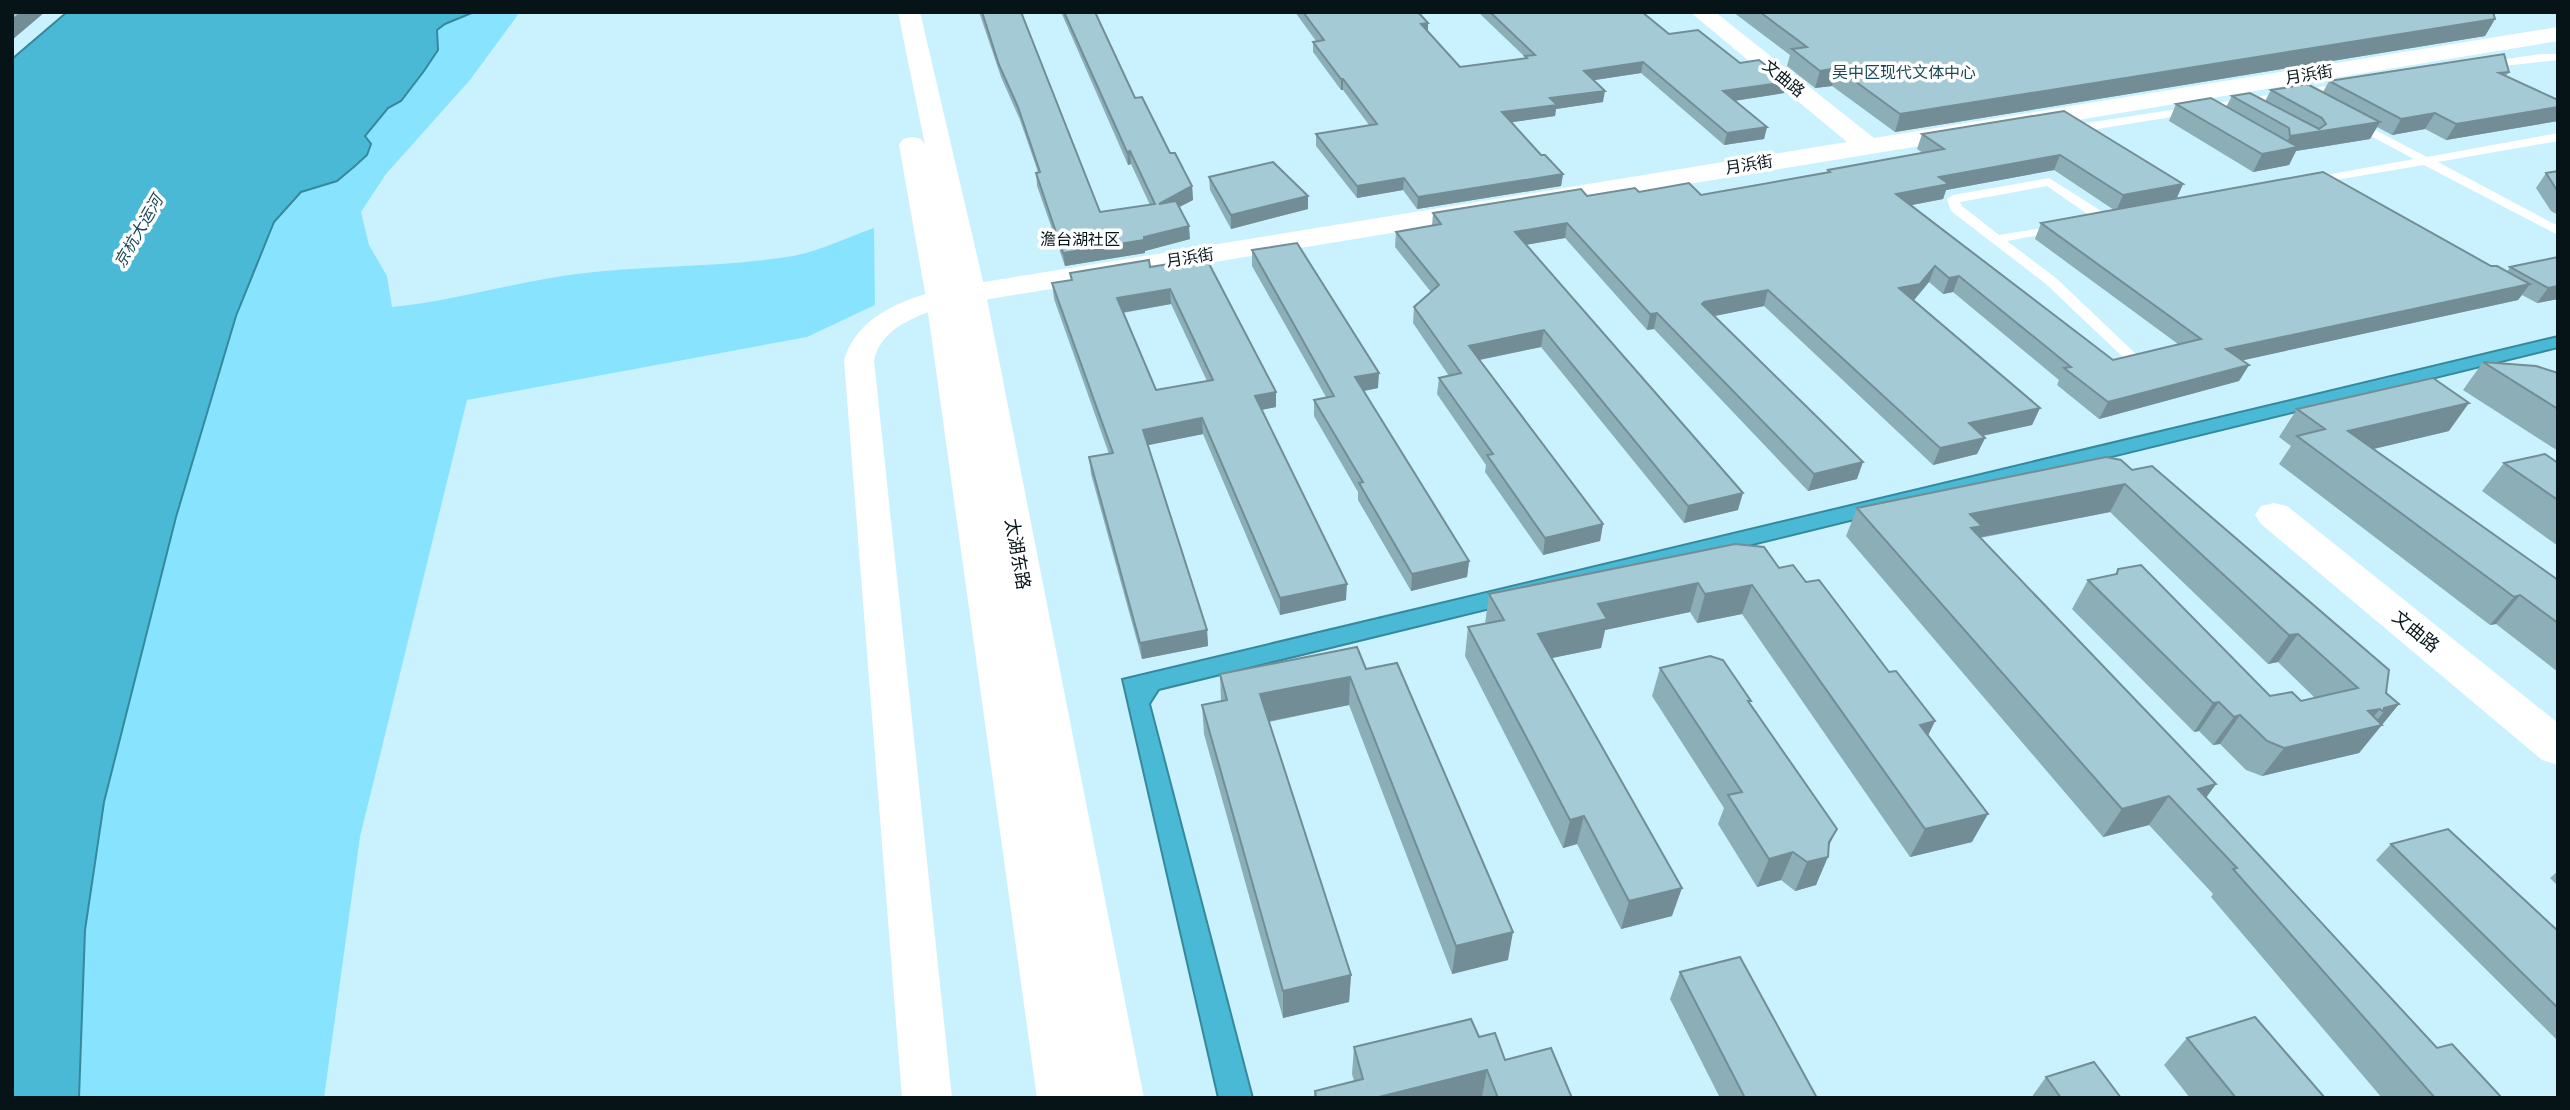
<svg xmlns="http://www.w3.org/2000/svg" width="2570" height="1110" font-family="Inter,'Noto Sans SC',sans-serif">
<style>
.green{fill:#88e4fe}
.water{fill:#4ab9d5;stroke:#36889c;stroke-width:2}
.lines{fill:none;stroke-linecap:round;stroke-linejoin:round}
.lane{fill:#fff;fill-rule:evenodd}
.street{fill:#fff;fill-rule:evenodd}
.secondary{fill:#fff;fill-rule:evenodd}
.primary{fill:#fff;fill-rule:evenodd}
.wall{fill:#8caeb7;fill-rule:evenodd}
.shaded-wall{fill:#728d95}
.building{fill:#a3cad5;stroke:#728d95;stroke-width:2;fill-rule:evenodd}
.labels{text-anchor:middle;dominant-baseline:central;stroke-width:7;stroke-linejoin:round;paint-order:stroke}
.far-park-label{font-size:16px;fill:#1b4a57;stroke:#fff}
.far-street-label{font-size:16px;fill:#061418;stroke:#fff}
.far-water-label{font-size:16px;font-style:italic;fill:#1a4956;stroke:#fff}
.far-neighbourhood-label{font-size:16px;fill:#061418;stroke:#fff}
.street-label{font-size:18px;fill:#061418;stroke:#fff}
</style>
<rect width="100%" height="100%" fill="#caf2fe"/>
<path class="green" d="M408,12H520L470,80L386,174L361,212L369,245L387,276L392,307C454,301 514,282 576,274C648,265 721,268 793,256C820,251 848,237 874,228L875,305L807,337L467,400L360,837L324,1098H12L182,301Z"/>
<g class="water">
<path d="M67,12H474L445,24L437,30L438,50L424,71L401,101L388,108L365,136L371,144L367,155L355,166L337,181L301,192L274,222L236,316L176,517L104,802L85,930L79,1098H12V59Z"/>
<path d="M2558,336V348L1159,690L1150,704L1253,1098H1218L1122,679Z"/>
</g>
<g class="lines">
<g class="lane">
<path d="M2541,54H2558V60L2485,68L2480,65L2485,62Z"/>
<path d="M2347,83L2351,84V88L2091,130L2097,135L2091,139L2074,128L2080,124Z"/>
<path d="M2354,119L2427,157L2558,133V141L2438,162L2558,226V235L2424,165L2306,185L2304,182L2310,178L2414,159L2350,125V121Z"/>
<path d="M2049,178L2109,216V222H2099L2047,186L1960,202L1962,206L1999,235L2067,224V230L2007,241L2056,278L2136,354L2138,357L2136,360H2126L2046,284L1951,211L1947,199L1953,195Z"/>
</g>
<path class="street" d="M941,290L951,292L955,298C949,306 940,308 931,311C905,321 881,332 874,360L952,1098H902L844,360C857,317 900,300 941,290Z"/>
<g class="secondary">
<path d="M1690,12H1715L1874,138L2558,27V41L941,307L930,305L926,298L930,291L941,289L1847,142Z"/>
<path d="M2274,503L2287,506L2558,723V765L2542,760L2261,524L2255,515L2261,506Z"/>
</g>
<path class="primary" d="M898,12H920L986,294L1144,1098H1037L926,298L899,145L903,139L912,137L921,139L925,145Z"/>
</g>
<g class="wall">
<path d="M979,12H1021L1100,212L1150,205L1131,164L1128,165L1061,12H1095L1135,98L1192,186L1193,200L1179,207L1190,239L1145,251V253L1065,266L1037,186L1036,173L1038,172L1020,120L1001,77Z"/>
<path d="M1295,12H1418L1428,31L1460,67L1525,59V57L1478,12H1642L1669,34L1740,63L1784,93L1734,101L1767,127L1764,139L1724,145L1641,73L1594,80L1603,102L1556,109L1555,116L1511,122L1541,155L1563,174L1561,186L1417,209L1403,190L1357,198L1316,146V134L1369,125L1343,90H1341L1313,52V42L1316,41Z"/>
<path d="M1733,12H2493L2495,19L2485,36L1895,132L1832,86L1815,88L1787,66L1790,55Z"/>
<path d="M2509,72L2506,76L2558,100V121L2446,140L2425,129L2392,135L2377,127L2370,139L2296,151L2289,165L2253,172L2169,121L2176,104L2226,107L2232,96L2265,101L2271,90L2323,92L2329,81Z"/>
<path d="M2064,111L2183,184L2176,199L2491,266L2507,272L2510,267L2558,257V299L2537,303L2522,295L2518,300L2242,360L2249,365L2239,381L2099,419L2057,385L2059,380L1953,292L1943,294L1929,282L1914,300L2040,408L2032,425L1983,436L1985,438L1977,454L1933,465L1764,306L1714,316L1857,479L1808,491L1654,329L1647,330L1565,238L1526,245L1738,510L1684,523L1541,347L1480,360L1603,524L1600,541L1543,555L1485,472L1486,465L1437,394L1439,378L1449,376L1413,323L1414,307L1431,292L1395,247L1396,232L1432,226L1433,213L1587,196L1639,192L1701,195L1827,173L1828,170L1923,153L1917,149L1922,134ZM2054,170L2114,210L2041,223L2035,239L2178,344L2113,360L1912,205L1943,199L1946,190Z"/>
<path d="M2558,171V215L2551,211L2536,188L2546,173Z"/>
<path d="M1209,177L1308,196V209L1231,229L1210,190Z"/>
<path d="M1252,250L1378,388L1363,391L1469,561L1467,577L1411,591L1358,500V492L1314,416V400L1326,397L1252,266Z"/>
<path d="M1150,267L1276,407L1262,410L1346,600L1280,615L1203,434L1148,445L1207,630L1208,646L1142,659L1091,474L1089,457L1109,454L1054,299L1052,283L1071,280L1070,273ZM1171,304L1207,381L1156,390L1123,313Z"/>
<path d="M2483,362L2558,373V451L2463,390Z"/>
<path d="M2297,409L2449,431L2374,449L2558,580V672L2496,624L2490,625L2279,464L2291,446L2279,437Z"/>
<path d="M2106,457L2399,704L2359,753L2262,776L2246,770L2220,744L2213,745L2199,731L2194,732L2072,609L2088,580L2115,574L2118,569L2270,696L2301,701L2315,698L2278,662L2268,664L2110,512L1980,538L2216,784L2206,798L2437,1048L2502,1098H2382L2211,897L2213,894L2149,825L2103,837L1846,536L1857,508Z"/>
<path d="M2504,463H2558V546L2482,491Z"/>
<path d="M1779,568L1806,582L1935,721L1928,735L1972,842L1910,857L1742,614L1697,623L1690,612L1605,630L1601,648L1552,658L1672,916L1621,929L1577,844L1563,848L1465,656L1468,627L1485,624L1489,594Z"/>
<path d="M1660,668L1750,704L1829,846L1816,885L1795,891L1781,880L1757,887L1718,824L1724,808L1652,696Z"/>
<path d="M1366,669L1508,960L1452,974L1349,705L1269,722L1351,975L1349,1002L1283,1018L1204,734L1202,705L1221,701L1220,674Z"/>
<path d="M2391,844L2558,931V1041L2376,860Z"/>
<path d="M2558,871V886L2550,878Z"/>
<path d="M1680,972L1817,1098H1720L1670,999Z"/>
<path d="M1479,1037L1505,1060L1572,1098H1483L1482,1096L1474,1098H1314L1315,1091L1354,1081L1352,1074L1354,1047Z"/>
<path d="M2187,1038L2325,1098H2190L2164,1065Z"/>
<path d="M2046,1077L2121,1098H2031Z"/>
</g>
<g class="shaded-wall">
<path d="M22,12H45L12,40V20Z"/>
<path d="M2495,19L2485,36L1895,132L1900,114Z"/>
<path d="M1428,23V34L1421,24Z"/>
<path d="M1643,62L1641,73L1582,82L1584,71Z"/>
<path d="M1837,68L1832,86L1815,88L1820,71Z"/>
<rect x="1341" y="79" width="2" height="11"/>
<path d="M1787,82L1784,93L1720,103L1723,91Z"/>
<path d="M1605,91L1603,102L1556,109L1555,116L1500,124L1502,112L1550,98Z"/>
<path d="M2558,107V121L2446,140L2456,124Z"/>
<path d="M2435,113L2425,129L2392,135L2401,119Z"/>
<path d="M2380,122L2370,139L2296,151L2289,165L2253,172L2262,154L2283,150L2290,136Z"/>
<path d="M1767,127L1764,139L1724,145L1727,133Z"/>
<path d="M1130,151L1131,164L1128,165L1127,152Z"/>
<path d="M2060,155L2054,170L1946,190L1943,199L1891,209L1896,194L1939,177Z"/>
<path d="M1563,174L1561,186L1417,209L1418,197Z"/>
<path d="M1404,178L1403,190L1357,198V186Z"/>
<path d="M2183,184L2176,200L2116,211L2123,195Z"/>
<path d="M1192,186L1193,200L1160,217L1159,204Z"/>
<path d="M1308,196V209L1231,229V215Z"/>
<path d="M1567,223L1565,238L1513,247L1515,232Z"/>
<path d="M1189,226L1190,239L1145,251V253L1065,266L1063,253L1144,237Z"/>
<path d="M1935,266L1929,282L1914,300L1894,304L1899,288Z"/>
<path d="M1959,276L1953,292L1943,294L1949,278Z"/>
<path d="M2530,284L2518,300L2217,366L2226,349Z"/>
<path d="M2558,286V299L2537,303L2548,288Z"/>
<path d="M1170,289L1171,304L1119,313L1117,298Z"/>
<path d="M1768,290L1764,306L1700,319L1702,304L1704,302Z"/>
<path d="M1657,313L1654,329L1647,330L1650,314Z"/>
<path d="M1544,330L1541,347L1468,362L1469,346Z"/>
<path d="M2249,365L2239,381L2099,419L2108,402Z"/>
<path d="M1379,373L1378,388L1354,393L1355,377Z"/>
<path d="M1276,392V407L1255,411V396Z"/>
<path d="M2469,403L2449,431L2330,459L2348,431Z"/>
<path d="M2040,408L2032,425L1962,440L1969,423Z"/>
<path d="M1202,418L1203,434L1144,446L1143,430Z"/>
<path d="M1985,438L1977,454L1933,465L1940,448Z"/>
<path d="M1863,462L1857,479L1808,491L1814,474Z"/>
<path d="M2125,484L2110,512L1976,538L1969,554L1970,514Z"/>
<path d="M1743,493L1738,510L1684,523L1688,506Z"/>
<path d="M1603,524L1600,541L1543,555L1545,538Z"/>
<path d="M1469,561L1467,577L1411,591L1412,574Z"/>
<path d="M1698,583L1690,612L1605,630L1601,648L1532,662L1538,634L1598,604Z"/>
<path d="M1347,584L1346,600L1280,615V598Z"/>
<path d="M1752,585L1742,614L1697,623L1705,594Z"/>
<path d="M2520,595L2496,624L2490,625L2514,597Z"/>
<path d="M1207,630L1208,646L1142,659L1140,643Z"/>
<path d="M2298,634L2278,662L2268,664L2289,635Z"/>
<path d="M1350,677L1349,705L1260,723V694Z"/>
<path d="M2219,702L2199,731L2194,732L2213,703Z"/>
<path d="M2399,704L2359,753L2262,776L2284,748L2368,711L2380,709L2363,729L2371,727L2384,712V708Z"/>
<path d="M2240,715L2220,744L2213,745L2234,717Z"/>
<path d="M1935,721L1921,750L1920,725Z"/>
<path d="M2216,784L2195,812L2198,789Z"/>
<path d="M2169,796L2149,825L2103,837L2122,809Z"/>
<path d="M1988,814L1972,842L1910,857L1925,829Z"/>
<path d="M1584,816L1577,844L1563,848L1570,820Z"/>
<path d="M1837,829L1823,858L1828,857L1816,885L1795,891L1807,862L1829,842Z"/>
<path d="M1793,852L1781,880L1757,887L1769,859Z"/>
<path d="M1682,888L1672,916L1621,929L1629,901Z"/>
<path d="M1513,932L1508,960L1452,974L1456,946Z"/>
<path d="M1351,975L1349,1002L1283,1018V991Z"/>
<path d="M1487,1070L1482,1096L1474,1098H1375Z"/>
</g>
<g class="building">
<path d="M12,12H22L12,20Z"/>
<path d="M982,12H1021L1100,212L1155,204L1130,151L1127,152L1064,12H1095L1135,98L1142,97L1170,153H1175L1192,186L1159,204L1176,201L1189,226L1144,237V240L1063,253L1036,173L1040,172L1018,107L999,65Z"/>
<path d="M1303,12H1418L1428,23L1421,24L1460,67L1527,58L1525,56L1535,55L1490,12H1642L1669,34L1698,30L1740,63L1759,60L1787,82L1723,91L1767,127L1727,133L1643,62L1584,71L1605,91L1550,98L1557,105L1502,112L1541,155H1545L1563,174L1418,197L1404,178L1357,186L1316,134L1377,124L1343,79H1341L1313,42L1324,40Z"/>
<path d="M1760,12H2493L2495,19L1900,114L1837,68L1820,71L1792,49L1807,47Z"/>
<path d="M2504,54L2509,72L2499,73L2558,100V107L2456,124L2435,113L2401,119L2329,81Z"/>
<path d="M2307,84L2380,122L2290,136L2289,128L2232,96L2250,93L2319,129L2326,124L2322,118L2271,90Z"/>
<path d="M2211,98L2298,147L2262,154L2176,104Z"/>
<path d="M2064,111L2183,184L2123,195L2060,155L1939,177L1949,184L1896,194L2113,360L2201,339L2041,223L2323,172L2491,266H2497L2530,284L2226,349L2249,365L2108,402L2064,368L2071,367L1959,276L1949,278L1935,266L1920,284L1899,288L2040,408L1969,423L1985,438L1940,448L1768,290L1704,302L1702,304L1863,462L1814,474L1657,313L1650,314L1567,223L1515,232L1743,493L1688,506L1544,330L1469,346L1603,524L1545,538L1487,455L1493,454L1439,378L1461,373L1414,307L1439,285L1396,232L1441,224L1433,213L1581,189L1587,196L1635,188L1639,192L1689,183L1701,195L1830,172L1828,170L1944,149L1922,134Z"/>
<path d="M1273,162L1308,196L1231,215L1209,177Z"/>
<path d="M2558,171V192L2546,173Z"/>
<path d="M1297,243L1379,373L1355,377L1469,561L1412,574L1359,483L1363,482L1314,400L1334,396L1252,250Z"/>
<path d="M2558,257V286L2548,288L2510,267Z"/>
<path d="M1206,258L1276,392L1255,396L1347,584L1280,598L1202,418L1143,430L1207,630L1140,643L1089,457L1113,453L1052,283L1072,280L1070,273L1149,260L1150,267ZM1170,289L1213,380L1156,390L1117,298Z"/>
<path d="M2483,362L2536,366L2558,373V409Z"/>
<path d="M2433,378L2469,403L2348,431L2558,580V623L2520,595L2514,597L2297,436L2325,429L2297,409Z"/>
<path d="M2545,454L2558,463V500L2504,463Z"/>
<path d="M2106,457L2121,460L2132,470L2152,466L2389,670L2386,693L2399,704L2384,708V712L2380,709L2368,711L2382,725L2284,748L2267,741L2240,715L2234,717L2219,702L2213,703L2088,580L2117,574L2118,569L2141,565L2270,696L2292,692L2301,701L2358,688L2298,634L2289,635L2125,484L1970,514L1982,526L1971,528L2216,784L2198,789L2437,1048L2452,1044L2502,1098H2435L2233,869L2237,868L2169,796L2122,809L1857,508Z"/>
<path d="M1735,544L1764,547L1779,568L1793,565L1806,582L1819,580L1889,672L1896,671L1935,721L1920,725L1988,814L1925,829L1752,585L1705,594L1698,583L1598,604L1607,619L1538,634L1682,888L1629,901L1584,816L1570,820L1468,627L1504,620L1489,594Z"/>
<path d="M1357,647L1366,669L1397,663L1513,932L1456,946L1350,677L1260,694L1351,975L1283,991L1202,705L1227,700L1220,674Z"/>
<path d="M1710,656L1723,660L1751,701H1748L1837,829L1829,842L1828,857L1807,862L1793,852L1769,859L1728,795L1742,792L1660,668Z"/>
<path d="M2448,829L2558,931V1008L2391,844Z"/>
<path d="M1740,957L1817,1098H1745L1680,972Z"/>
<path d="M2255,1017L2325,1098H2236L2187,1038Z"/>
<path d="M1471,1019L1479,1037L1495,1033L1505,1060L1551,1048L1572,1098H1498L1487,1070L1375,1098H1316L1315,1091L1363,1079L1354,1047Z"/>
<path d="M2094,1062L2121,1098H2061L2046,1077Z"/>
</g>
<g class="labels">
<g class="far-park-label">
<text x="1904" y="72">吴中区现代文体中心</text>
</g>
<g class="far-street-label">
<text transform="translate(2309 74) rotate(-9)">月浜街</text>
<text transform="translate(1784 78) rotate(39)">文曲路</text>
<text transform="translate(1749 164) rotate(-9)">月浜街</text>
<text transform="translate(1190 257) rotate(-9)">月浜街</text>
</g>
<g class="far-water-label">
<text transform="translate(138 231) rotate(-60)">京杭大运河</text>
</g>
<g class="far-neighbourhood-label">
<text x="1080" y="239">澹台湖社区</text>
</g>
<g class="street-label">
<text transform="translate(1018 554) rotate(80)">太湖东路</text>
<text transform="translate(2416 631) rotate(39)">文曲路</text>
</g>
</g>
<rect width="2570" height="1110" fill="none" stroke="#061418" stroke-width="28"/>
</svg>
